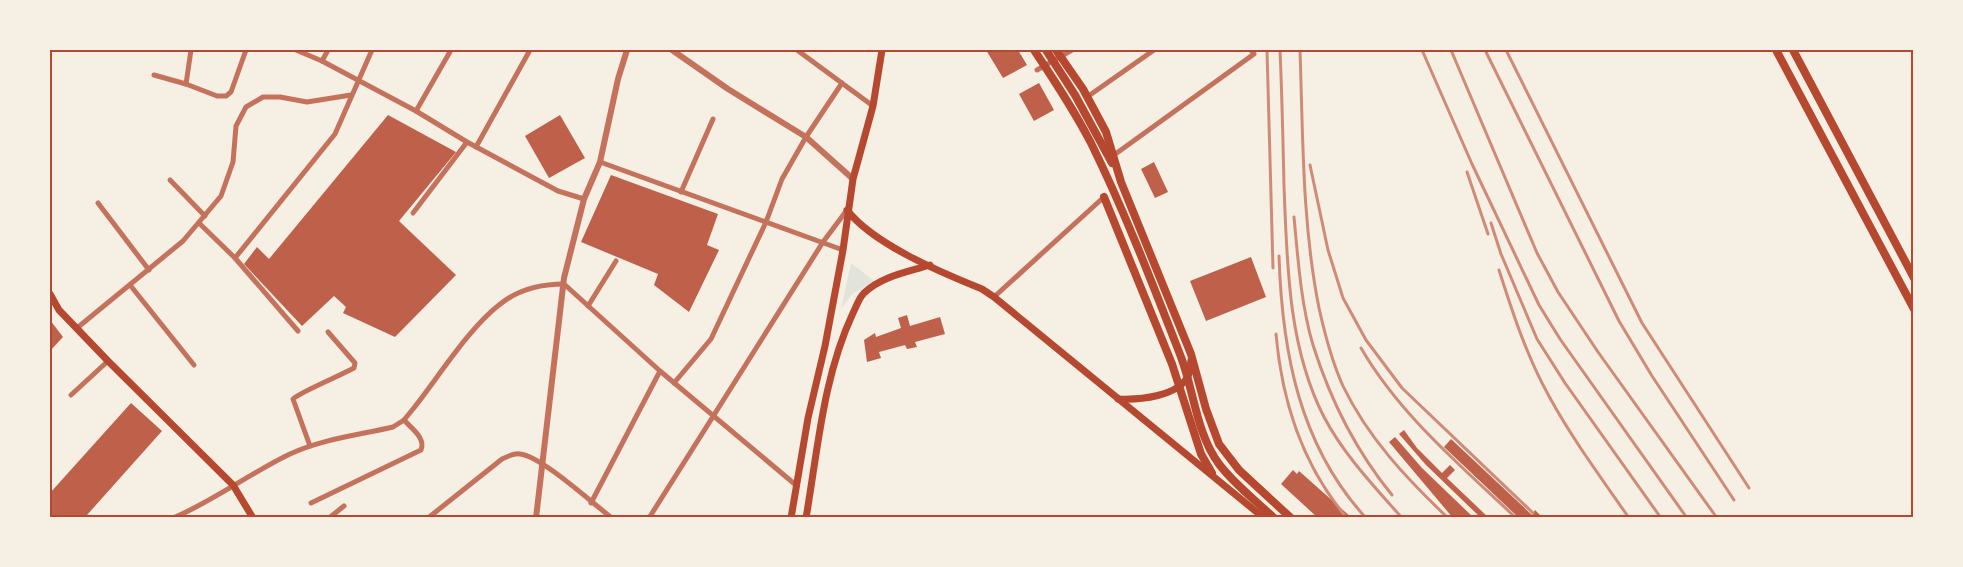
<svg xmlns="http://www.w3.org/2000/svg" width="1963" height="567" font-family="'Sofia Sans Condensed',sans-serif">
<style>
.green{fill:#e2e4dc}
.building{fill:#bf614a}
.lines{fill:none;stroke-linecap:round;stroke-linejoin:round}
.minor{stroke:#c5725c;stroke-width:5}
.tertiary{stroke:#c5725c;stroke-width:6}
.secondary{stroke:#b5482f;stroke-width:7}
.primary{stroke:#b5482f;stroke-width:8}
.rail{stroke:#cf8b77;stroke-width:3}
.neatline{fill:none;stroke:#b5482f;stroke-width:2}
</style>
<rect width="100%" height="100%" fill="#f6efe4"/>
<path class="green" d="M851,263L874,281L852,294L841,309Z"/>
<g class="building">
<path d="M986,50H1018L1027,65L1003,78Z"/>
<path d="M1039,83L1054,110L1034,121L1019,94Z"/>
<path d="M388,115L456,152L399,221L456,275L395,337L343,313L346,307L334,296L302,326L244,264L257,247L269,259Z"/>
<path d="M560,115L585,158L549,178L525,136Z"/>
<path d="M1154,162L1168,192L1155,198L1141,169Z"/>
<path d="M611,175L718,214L707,245L719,250L689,312L654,285L658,274L581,242Z"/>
<path d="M1251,257L1266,297L1206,321L1190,281Z"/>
<path d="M907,315L910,326L940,317L945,334L915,342L917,347L907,349L905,345L879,352L881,358L867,362L864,340L875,333L876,337L901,328L898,318Z"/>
<path d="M50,320L63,337L50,351Z"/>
<path d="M131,403L162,431L87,515L90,518H50V493Z"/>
<path d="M1404,430L1417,448L1442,473L1450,465L1455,470L1447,478L1489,518H1481L1426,465L1399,434Z"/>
<path d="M1395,437L1422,468L1474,518H1453L1389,442Z"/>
<path d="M1451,439L1532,515L1535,510L1543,518H1519L1444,447Z"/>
<path d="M1293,470L1297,474L1299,471L1352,518H1318L1281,484Z"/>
</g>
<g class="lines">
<g class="minor">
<path d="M296,50L322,61L416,111L467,142L558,191L584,199"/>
<path d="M797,50L873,106"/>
<path d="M322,61L328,50"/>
<path d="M1037,70L1072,50"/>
<path d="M154,75L186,84L217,96H226L231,92L246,50"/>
<path d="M186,84L191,50"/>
<path d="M1087,97L1154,50"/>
<path d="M416,111L451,50"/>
<path d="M476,147L530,50"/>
<path d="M1114,155L1254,54L1251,50"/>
<path d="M600,162L843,250"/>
<path d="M170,180L205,216"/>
<path d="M681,192L713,119"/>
<path d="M98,203L149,270"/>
<path d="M413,213L467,142"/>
<path d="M199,223L235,258L298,331"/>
<path d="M235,258L335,134L372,50"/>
<path d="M130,285L194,365"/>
<path d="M994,297L1104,197"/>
<path d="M588,306L616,261"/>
<path d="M77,328L183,241L221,196L233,162L236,126L246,107L263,97H280L307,102L351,95"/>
<path d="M674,383L711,339L766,222L782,179L806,137L842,83"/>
<path d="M71,395L108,361"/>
<path d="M310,446L293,399C298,393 339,376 350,370L354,368L355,363L328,332"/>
<path d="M311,503L421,450C426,438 411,428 404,420"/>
<path d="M591,503L660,371"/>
<path d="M173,518C214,501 250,473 290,454C322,439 359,435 393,427L404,420L413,409C437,379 469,328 499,305C517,290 541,284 564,284L660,371L797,486"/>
<path d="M329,518L344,506"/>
<path d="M428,518L502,459C508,456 514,453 520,454C541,456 592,503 612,518"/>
<path d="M649,518L823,242L847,210"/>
</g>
<g class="tertiary">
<path d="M672,50L728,89L806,137L853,179"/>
<path d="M536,518L564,278L584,199L600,162L618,79L627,50"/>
</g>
<g class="secondary">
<path d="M847,210C873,244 942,273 982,289L994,297L1264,518"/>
<path d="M50,294L59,310L108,361L233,485L253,518"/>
<path d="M1118,399C1138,400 1180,397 1189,374C1191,371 1190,364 1191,360"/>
<path d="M791,518L808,418L825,346L843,250L853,179L873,106L882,50"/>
<path d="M806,518C818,449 823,377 853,313C856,307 859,298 864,293C882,276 908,272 930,265"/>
</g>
<g class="primary">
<path d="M1034,50C1054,80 1074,110 1091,143C1125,212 1153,285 1181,357C1194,391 1196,433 1219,464C1234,484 1255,500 1274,518"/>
<path d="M1046,50L1075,95L1112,163"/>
<path d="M1056,50L1083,89L1106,132L1121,182L1191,354L1206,409L1219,444L1239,470L1291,518"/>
<path d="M1776,50L1914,309"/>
<path d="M1793,50L1914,278"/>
<path d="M1104,197L1172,364L1201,454L1212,473"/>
</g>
<g class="rail">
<path d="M1267,50L1273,268"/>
<path d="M1280,50C1282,95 1283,140 1284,186C1287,263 1288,347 1324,417C1344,455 1374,486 1402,518"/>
<path d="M1300,50C1303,136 1302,223 1319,308C1325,335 1332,362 1343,386C1368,438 1407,479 1448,518"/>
<path d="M1422,50L1472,164L1539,305L1560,339L1687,518"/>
<path d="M1451,50L1537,253L1558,292L1598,352L1717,518"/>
<path d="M1485,50L1619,321L1652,376L1734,500"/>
<path d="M1506,50L1642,323L1749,488"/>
<path d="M1310,165L1328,250L1343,298L1366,340L1402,388L1533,513"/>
<path d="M1467,172L1488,234"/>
<path d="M1294,217C1298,259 1301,305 1313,345C1330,399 1356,451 1392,495"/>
<path d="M1491,223L1501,254L1537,339L1565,383L1661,518"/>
<path d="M1279,256C1282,351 1299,445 1366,518"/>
<path d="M1499,270C1513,314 1527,357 1550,398C1573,440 1602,479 1629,518"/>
<path d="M1276,334C1282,402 1302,465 1347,518"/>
<path d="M1361,348C1400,415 1460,465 1516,518"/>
</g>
</g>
<rect width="1963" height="567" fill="none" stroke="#f6efe4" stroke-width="102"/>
<rect x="51" y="51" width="1861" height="465" class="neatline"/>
</svg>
